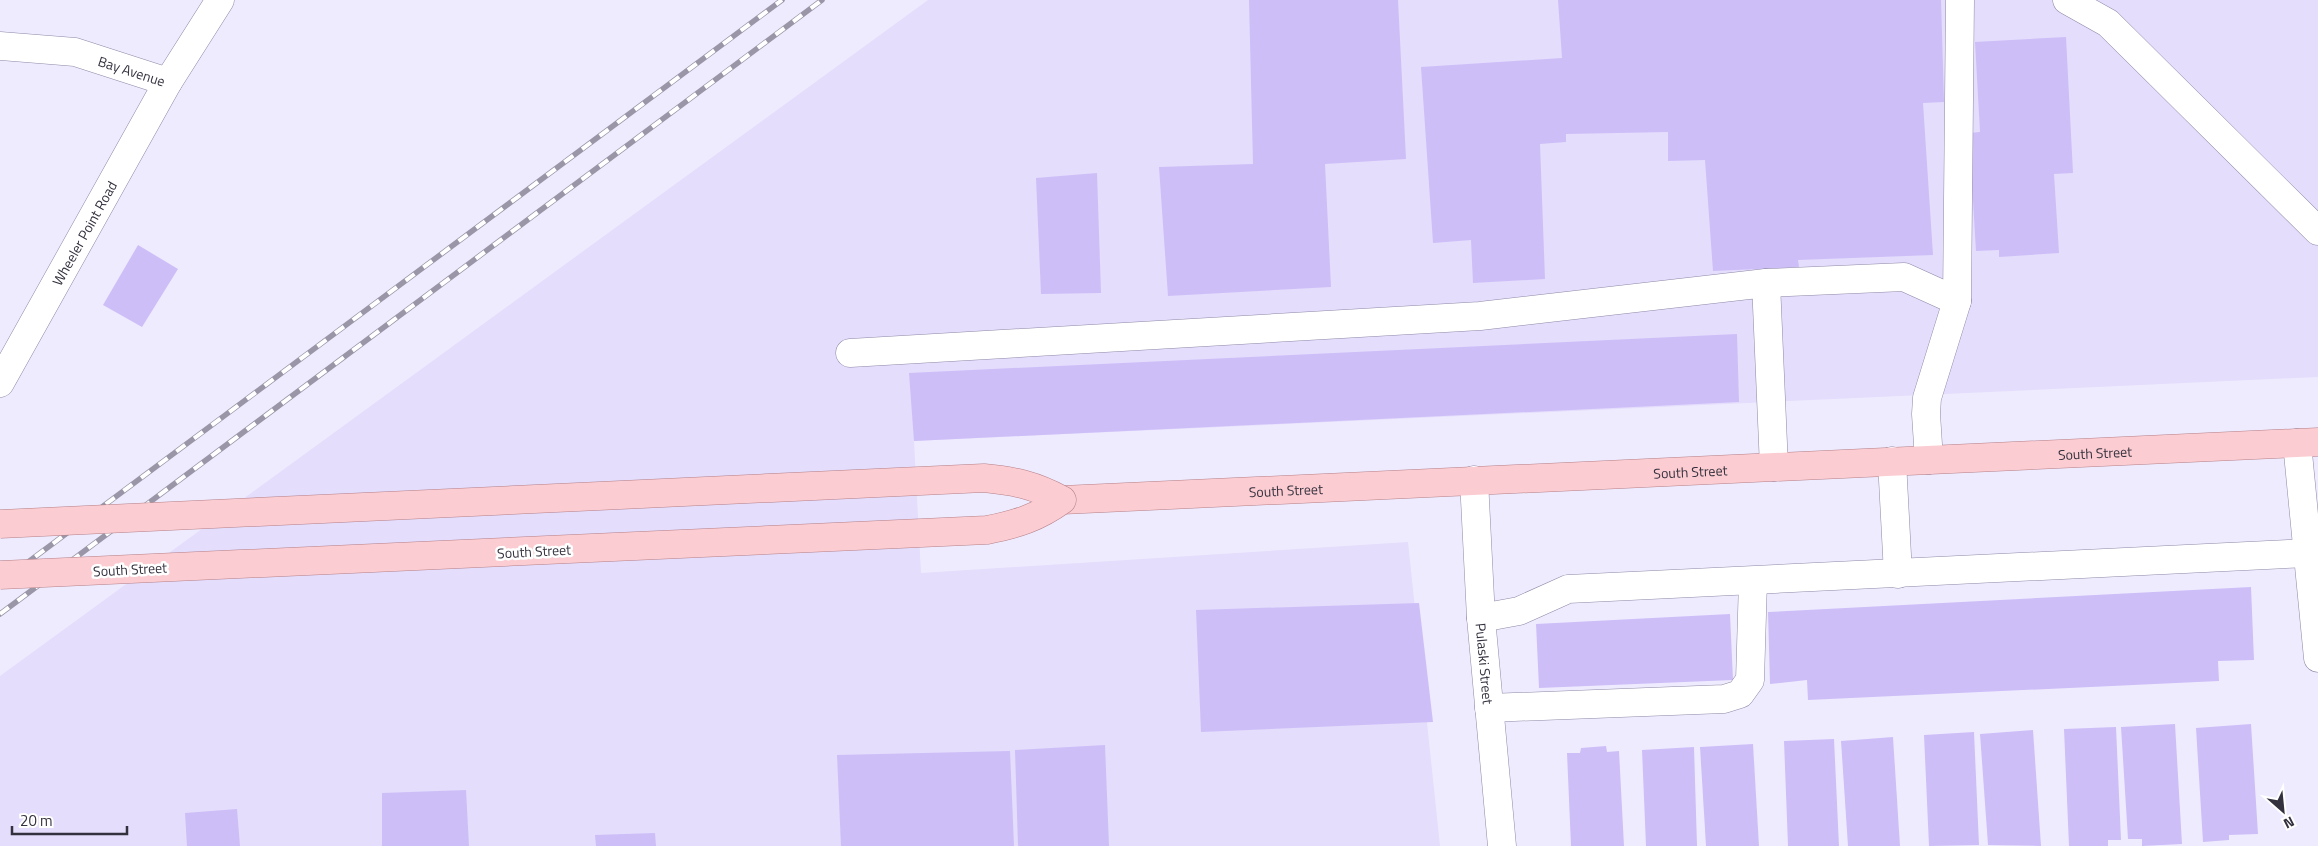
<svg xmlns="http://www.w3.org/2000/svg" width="2318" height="846" font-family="'Titillium Web',sans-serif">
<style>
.built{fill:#e4ddfc}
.building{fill:#cdbef8}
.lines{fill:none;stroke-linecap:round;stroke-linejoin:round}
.minor-casing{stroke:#8f88a6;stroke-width:29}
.major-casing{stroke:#b48089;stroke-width:29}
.minor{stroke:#fff;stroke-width:28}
.major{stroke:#fbccd1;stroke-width:28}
.rail-casing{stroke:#9a96a7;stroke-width:5.5}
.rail{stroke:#fff;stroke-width:4;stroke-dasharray:11;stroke-linecap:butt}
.major-bridge-casing{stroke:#b48089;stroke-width:29;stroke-linecap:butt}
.major-bridge{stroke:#fbccd1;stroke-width:28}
.labels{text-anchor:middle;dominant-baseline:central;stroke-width:5;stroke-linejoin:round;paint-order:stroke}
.street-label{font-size:14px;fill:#34313e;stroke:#fff}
</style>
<rect width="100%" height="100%" fill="#efebfe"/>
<path class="built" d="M928,0H2318V377L914,441L921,573L1408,542L1440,846H0V676Z"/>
<g class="building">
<path d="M1249,0H1398L1406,159L1325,164L1331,287L1168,296L1159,167L1253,164Z"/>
<path d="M1558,0H1941L1944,102L1923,103L1933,255L1798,260L1799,267L1713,271L1705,160L1668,161V132L1566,134V142L1540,144L1545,279L1473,283L1471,240L1433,243L1421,67L1562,58Z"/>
<path d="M2066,37L2073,173L2054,174L2059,253L1999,257V250L1976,251L1969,133L1980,132L1975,42Z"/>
<path d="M1097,173L1101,293L1041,294L1036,178Z"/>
<path d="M138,245L178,269L142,327L103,305Z"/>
<path d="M1737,334L1739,402L914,441L909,373Z"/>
<path d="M2251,587L2254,660L2218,661L2219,681L1808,700L1807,680L1770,684L1768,612Z"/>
<path d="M1419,603L1433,722L1201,732L1196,610Z"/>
<path d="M1730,614L1733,680L1539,688L1536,624Z"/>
<path d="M2175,724L2182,844L2142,846V839H2128L2121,727Z"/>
<path d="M2251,724L2258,834L2229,835V840L2203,842L2196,728Z"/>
<path d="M2116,727L2121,840H2108V846H2069L2064,729Z"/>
<path d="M2033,730L2041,846L1988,845L1980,734Z"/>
<path d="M1974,732L1979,845L1929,846L1924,735Z"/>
<path d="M1893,737L1900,846H1848L1841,741Z"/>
<path d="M1834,739L1839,846H1788L1784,741Z"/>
<path d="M1753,744L1759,846H1706L1700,747Z"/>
<path d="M1105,745L1109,846H1018L1015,750Z"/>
<path d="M1606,746L1607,752L1619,751L1624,846H1571L1567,753H1580L1581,748Z"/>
<path d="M1694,747L1697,846H1646L1642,750Z"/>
<path d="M1010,751L1014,846H841L837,755Z"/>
<path d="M466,790L469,846H382V793Z"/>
<path d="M237,809L240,846H187L185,813Z"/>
<path d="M655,833L656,846H596L595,835Z"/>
</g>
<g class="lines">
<defs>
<g id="minor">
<path d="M2067,0L2108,23L2318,231"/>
<path id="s1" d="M0,46L75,52L168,82"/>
<path d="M1766,283L1904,277L1957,301"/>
<path d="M850,353L1480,316L1766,283L1774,467"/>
<path id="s2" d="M0,383L168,82L220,0"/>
<path d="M2297,443L2318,658"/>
<path d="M1929,460L1926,414L1927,398L1957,301L1960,0"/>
<path d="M1892,461L1898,574"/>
<path id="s3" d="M1474,480L1481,618L1502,846"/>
<path d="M1481,618L1519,611L1568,589L2308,553"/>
<path d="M1489,708L1724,699L1740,694L1750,680L1753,581"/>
</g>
<g id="major">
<path id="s4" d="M1062,500L2318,442"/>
</g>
</defs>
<use href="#minor" class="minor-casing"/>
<use href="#major" class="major-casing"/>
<use href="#minor" class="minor"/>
<use href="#major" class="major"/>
<defs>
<g id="rail">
<path d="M0,583L782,0"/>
<path d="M0,614L822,0"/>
</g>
</defs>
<use href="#rail" class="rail-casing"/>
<use href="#rail" class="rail"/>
<defs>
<path id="major-bridge" d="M0,524L984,478C1015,481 1034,485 1062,500C1037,518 1017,524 987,530L0,575"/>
</defs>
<use href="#major-bridge" class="major-bridge-casing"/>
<use href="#major-bridge" class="major-bridge"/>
</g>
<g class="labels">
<g class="street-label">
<text stroke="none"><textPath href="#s1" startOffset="135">Bay Avenue</textPath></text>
<text stroke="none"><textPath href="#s2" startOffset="172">Wheeler Point Road</textPath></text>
<text stroke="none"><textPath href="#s4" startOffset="1034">South Street</textPath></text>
<text stroke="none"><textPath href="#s4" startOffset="629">South Street</textPath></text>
<text stroke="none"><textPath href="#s4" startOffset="224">South Street</textPath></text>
<text transform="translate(534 551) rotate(-3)">South Street</text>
<text transform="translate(130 569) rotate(-3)">South Street</text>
<text stroke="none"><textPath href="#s3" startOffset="184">Pulaski Street</textPath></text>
</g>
</g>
<g transform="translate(2283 811) rotate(153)" stroke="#ffffff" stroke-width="4" paint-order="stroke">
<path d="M0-4L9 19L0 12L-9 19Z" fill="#34313e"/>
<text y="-8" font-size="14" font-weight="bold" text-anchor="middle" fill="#34313e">N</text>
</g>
<path d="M12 826v8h115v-8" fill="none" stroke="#34313e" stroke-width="2.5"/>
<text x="20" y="826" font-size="15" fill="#34313e" stroke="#ffffff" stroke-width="4" paint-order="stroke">20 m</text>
</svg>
